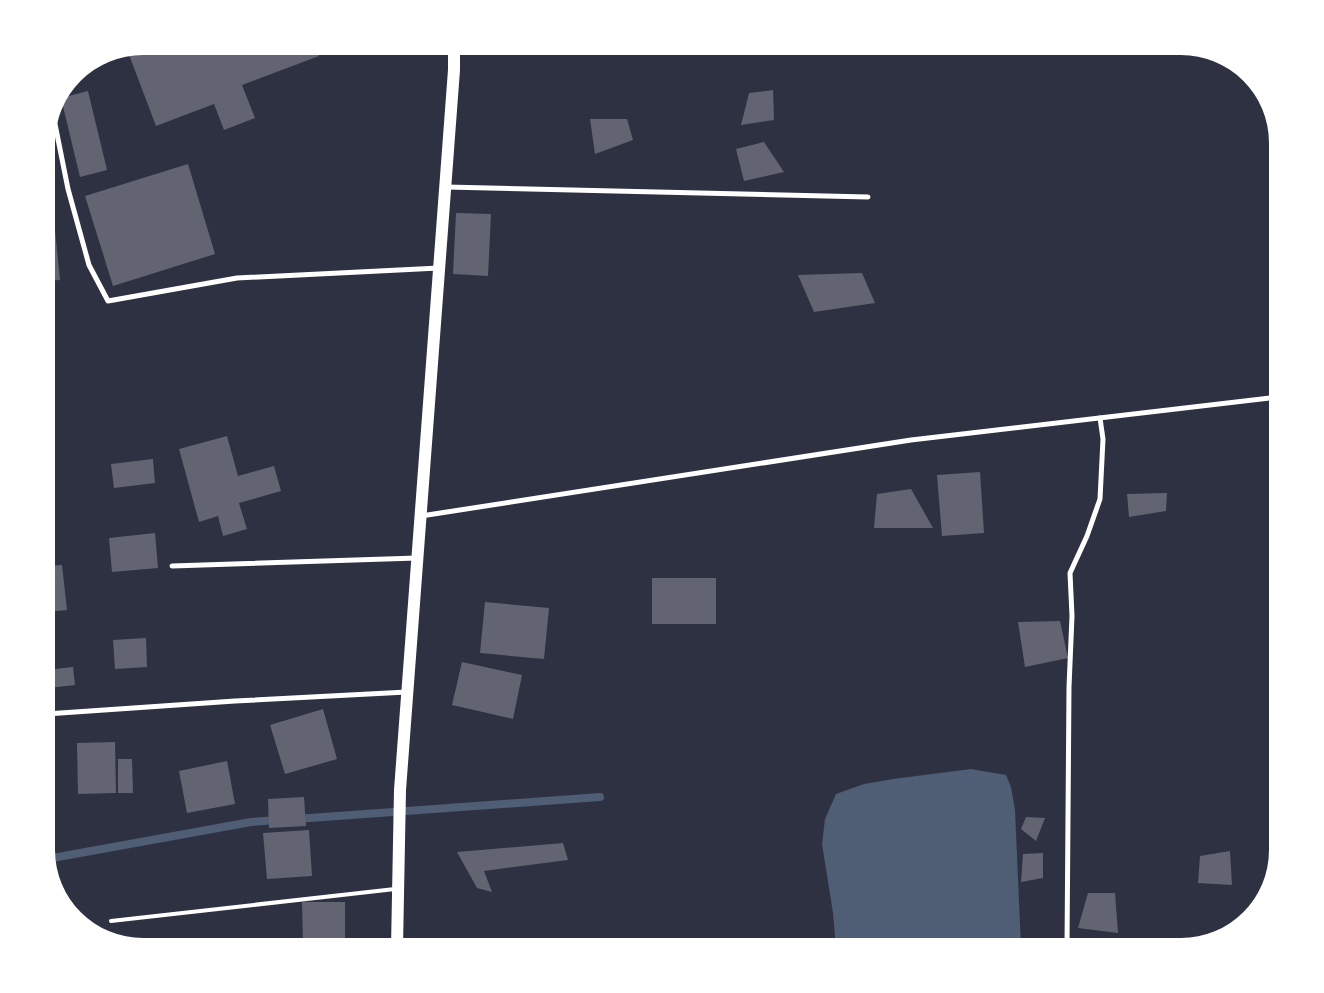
<svg xmlns="http://www.w3.org/2000/svg" width="1324" height="993" font-family="Quicksand,sans-serif">
<style>
.water{fill:#4f5d75}
.lines{fill:none;stroke-linecap:round;stroke-linejoin:round}
.stream{stroke:#4f5d75;stroke-width:8}
.building{fill:#626471}
.service{stroke:#fff;stroke-width:4}
.minor{stroke:#fff;stroke-width:5}
.primary{stroke:#fff;stroke-width:12}
</style>
<rect width="100%" height="100%" fill="#2d3142"/>
<path class="water" d="M971,769L1006,775L1011,787L1015,810L1021,947H836L833,913L822,844L825,819L836,794L864,784L893,779Z"/>
<g class="lines">
<g class="stream">
<path d="M296,819L600,797"/>
<path d="M47,859L251,822L277,820"/>
</g>
</g>
<g class="building">
<path d="M143,46H315L319,56L242,85L255,118L224,130L214,104L156,126L128,52Z"/>
<path d="M773,90L774,120L741,125L749,93Z"/>
<path d="M88,91L107,170L80,177L61,98Z"/>
<path d="M590,119H627L633,140L595,154Z"/>
<path d="M764,142L784,172L744,181L736,149Z"/>
<path d="M188,164L215,254L113,286L85,196Z"/>
<path d="M46,190H49L52,204L46,205Z"/>
<path d="M53,206L55,225L46,226V207Z"/>
<path d="M456,213L491,214L488,276L453,274Z"/>
<path d="M55,230L60,280L46,281V231Z"/>
<path d="M862,273L875,303L814,312L798,275Z"/>
<path d="M227,436L238,476L274,466L281,491L239,503L247,529L223,536L218,516L199,522L179,449Z"/>
<path d="M153,459L155,483L114,488L111,464Z"/>
<path d="M980,472L984,533L942,536L937,475Z"/>
<path d="M911,489L933,528H874L877,494Z"/>
<path d="M1167,493L1166,511L1129,517L1127,494Z"/>
<path d="M155,533L158,568L112,572L109,538Z"/>
<path d="M62,565L67,610L46,612V566Z"/>
<rect x="652" y="578" width="64" height="46"/>
<path d="M485,602L549,608L544,659L480,653Z"/>
<path d="M1060,621L1068,658L1025,667L1018,622Z"/>
<path d="M146,638L147,667L115,669L113,640Z"/>
<path d="M462,662L522,675L513,719L452,705Z"/>
<path d="M73,667L75,685L48,688L46,670Z"/>
<path d="M323,709L337,759L285,774L270,725Z"/>
<path d="M115,742L116,793L78,794L77,743Z"/>
<path d="M118,759H132L133,793H118Z"/>
<path d="M227,761L235,804L187,813L179,771Z"/>
<path d="M304,797L306,826L269,828L268,799Z"/>
<path d="M1026,817L1045,818L1036,841L1021,829Z"/>
<path d="M309,830L312,876L267,879L263,833Z"/>
<path d="M563,843L568,860L484,871L492,892L477,888L457,852Z"/>
<path d="M1230,851L1232,885L1198,883L1200,856Z"/>
<path d="M1043,853V878L1021,882L1023,854Z"/>
<path d="M1088,893H1115L1118,933L1078,928Z"/>
<path d="M302,902H345V947H303Z"/>
</g>
<g class="lines">
<path class="service" d="M111,921L395,889"/>
<g class="minor">
<path d="M53,114L68,189L89,265L108,301L237,278L439,268"/>
<path d="M446,187L868,197"/>
<path d="M421,516L911,440L1278,397"/>
<path d="M172,566L417,558"/>
<path d="M46,714L235,701L407,692"/>
<path d="M1067,947L1069,687L1072,616L1070,573L1087,536L1100,499L1103,439L1100,418"/>
<path d="M1164,947L1223,937"/>
</g>
<path class="primary" d="M397,947L400,790L454,70V46"/>
</g>
<path d="M0 0H1324V993H0ZM143 55H1181A88 88 0 0 1 1269 143V850A88 88 0 0 1 1181 938H143A88 88 0 0 1 55 850V143A88 88 0 0 1 143 55Z" fill="#fff" fill-rule="evenodd"/>
</svg>
